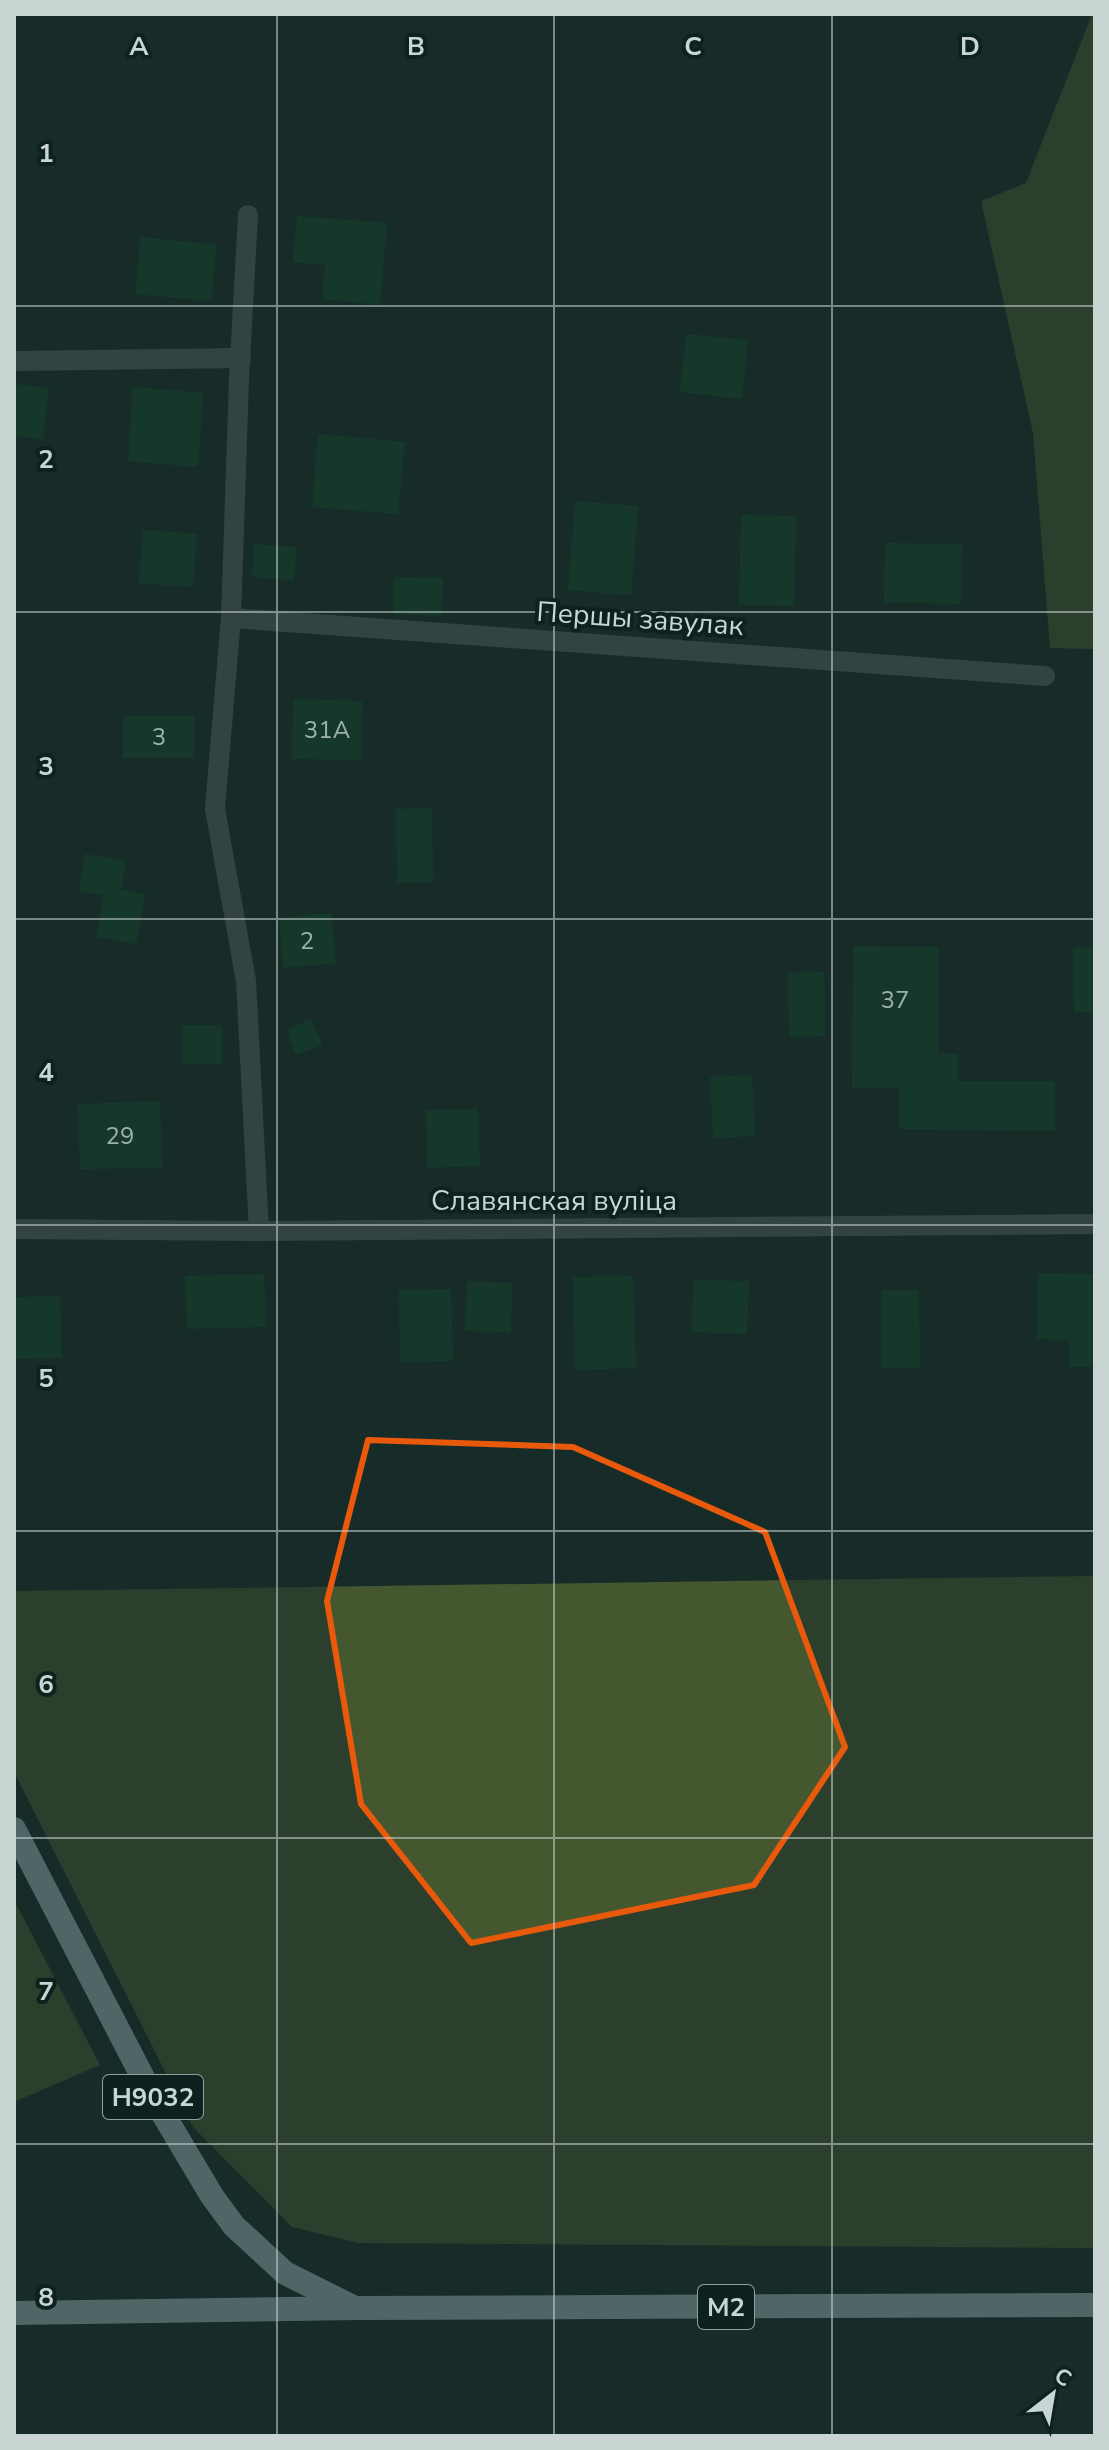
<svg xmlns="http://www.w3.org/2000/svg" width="1109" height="2450" font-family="'Nunito Sans',sans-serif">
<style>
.green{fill:#45572f}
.building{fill:#16482d}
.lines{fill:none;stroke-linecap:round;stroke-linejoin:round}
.minor{stroke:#555f61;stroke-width:20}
.highway{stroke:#93abb0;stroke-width:24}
.marked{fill:none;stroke:#e8590c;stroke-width:6;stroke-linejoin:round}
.grid{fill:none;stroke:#c9d5d3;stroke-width:2;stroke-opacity:0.55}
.labels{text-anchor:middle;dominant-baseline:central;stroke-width:8;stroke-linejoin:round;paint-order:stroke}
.number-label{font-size:24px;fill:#9cb2aa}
.shield{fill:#0d221f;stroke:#919f9d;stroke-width:2}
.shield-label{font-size:26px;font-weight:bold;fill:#c9d5d3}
.street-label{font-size:28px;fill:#c9d5d3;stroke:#0d221f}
.grid-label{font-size:26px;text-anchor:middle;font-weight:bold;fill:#c9d5d3;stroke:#0d221f;stroke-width:8;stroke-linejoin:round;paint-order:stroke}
</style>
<rect width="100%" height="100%" fill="#172c29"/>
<g class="green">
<path d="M1092,14H1095V649L1050,648L1033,433L981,201L1026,183Z"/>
<path d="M1095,1576V2248L358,2243L292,2227L193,2127L14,1772V1591Z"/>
<path d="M14,1900L100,2065L14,2102Z"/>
</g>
<g class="building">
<path d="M297,216L387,223L380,305L322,299L325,265L293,262Z"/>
<path d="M141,237L217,245L211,301L135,294Z"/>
<path d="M686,334L748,340L742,399L680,392Z"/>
<path d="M14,384L49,388L43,439L14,436Z"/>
<path d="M133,387L203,393L198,467L128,461Z"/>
<path d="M318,434L405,442L398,514L312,507Z"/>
<path d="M575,501L638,506L631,595L568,590Z"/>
<path d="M741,515L796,516L794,606L739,605Z"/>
<path d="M143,530L197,534L193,587L139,583Z"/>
<path d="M885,543L962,544L961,604L884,602Z"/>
<path d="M254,544L297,547L294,580L252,577Z"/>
<path d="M394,577L443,578L441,616L393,614Z"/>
<path d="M293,699L362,701L361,760L292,759Z"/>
<rect x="123" y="716" width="71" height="42"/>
<path d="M432,808L433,882L397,883L396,809Z"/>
<path d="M85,854L126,861L121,890L145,894L136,944L96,937L104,895L79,891Z"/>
<path d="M331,913L336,963L283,968L279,918Z"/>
<path d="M853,946L938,947V1053L958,1054V1081H1055V1131L899,1129V1088H852Z"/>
<path d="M1095,947V1012H1074L1073,948Z"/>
<path d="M824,972L825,1036L789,1037L788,973Z"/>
<path d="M311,1019L322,1045L296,1055L286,1030Z"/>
<rect x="183" y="1025" width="39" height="39"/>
<path d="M752,1075L755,1136L713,1138L710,1077Z"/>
<path d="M160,1101L162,1168L80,1169L78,1104Z"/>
<path d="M478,1109L480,1166L427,1168L426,1110Z"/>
<path d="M1038,1273L1095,1274V1367H1069V1340L1037,1339Z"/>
<path d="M264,1274L266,1327L187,1329L185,1276Z"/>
<path d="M633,1276L636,1368L575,1370L573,1277Z"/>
<path d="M693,1280L749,1281L747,1334L692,1332Z"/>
<path d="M467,1281L512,1283L511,1332L465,1331Z"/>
<path d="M451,1289L453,1361L400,1362L399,1290Z"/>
<path d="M881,1290H919L920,1368H881Z"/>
<path d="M60,1296L62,1358L14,1359V1297Z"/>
</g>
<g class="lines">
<g class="minor">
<path d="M248,215L239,379L231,618L215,809L246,981L259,1231"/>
<path d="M14,361L241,358"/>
<path d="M231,618L1045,676"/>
<path d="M14,1229L259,1231L1095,1224"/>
</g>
<g class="highway">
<path d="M14,1829L153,2097L212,2196L234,2226L285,2273L351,2306"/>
<path d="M14,2313L357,2308L1095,2305"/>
</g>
</g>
<path d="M0 0H1109V2450H0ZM368,1440L573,1447L765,1532L845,1747L754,1885L471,1943L361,1804L327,1601Z" fill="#172c29" fill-opacity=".55" fill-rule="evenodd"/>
<path class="marked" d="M368,1440L573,1447L765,1532L845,1747L754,1885L471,1943L361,1804L327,1601Z"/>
<path class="grid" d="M277,14V2436M554,14V2436M832,14V2436M14,306H1095M14,612H1095M14,919H1095M14,1225H1095M14,1531H1095M14,1838H1095M14,2144H1095"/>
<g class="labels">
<g class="number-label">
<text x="327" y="730">31А</text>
<text x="159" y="737">3</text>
<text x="307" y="941">2</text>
<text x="895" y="1000">37</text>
<text x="120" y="1136">29</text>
</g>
<g class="shield">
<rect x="103" y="2075" width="100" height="44" rx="6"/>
<rect x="698" y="2285" width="56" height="44" rx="6"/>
</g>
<g class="shield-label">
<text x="153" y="2097">Н9032</text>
<text x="726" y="2307">М2</text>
</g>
<g class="street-label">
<text transform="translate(640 619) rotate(4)">Першы завулак</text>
<text x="554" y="1201">Славянская вуліца</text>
</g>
</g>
<g class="grid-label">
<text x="139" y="55">A</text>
<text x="416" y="55">B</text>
<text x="693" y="55">C</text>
<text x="970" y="55">D</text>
<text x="46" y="162">1</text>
<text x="46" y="468">2</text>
<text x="46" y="775">3</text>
<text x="46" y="1081">4</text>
<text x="46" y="1387">5</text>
<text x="46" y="1693">6</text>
<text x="46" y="2000">7</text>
<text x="46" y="2306">8</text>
</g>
<rect width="1109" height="2450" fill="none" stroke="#c9d5d3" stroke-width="32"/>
<g transform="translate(1053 2394) rotate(31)" stroke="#0d221f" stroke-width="6" paint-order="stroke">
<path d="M0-6L14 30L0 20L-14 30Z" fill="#c9d5d3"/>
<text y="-12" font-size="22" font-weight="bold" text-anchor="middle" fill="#c9d5d3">С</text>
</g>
</svg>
